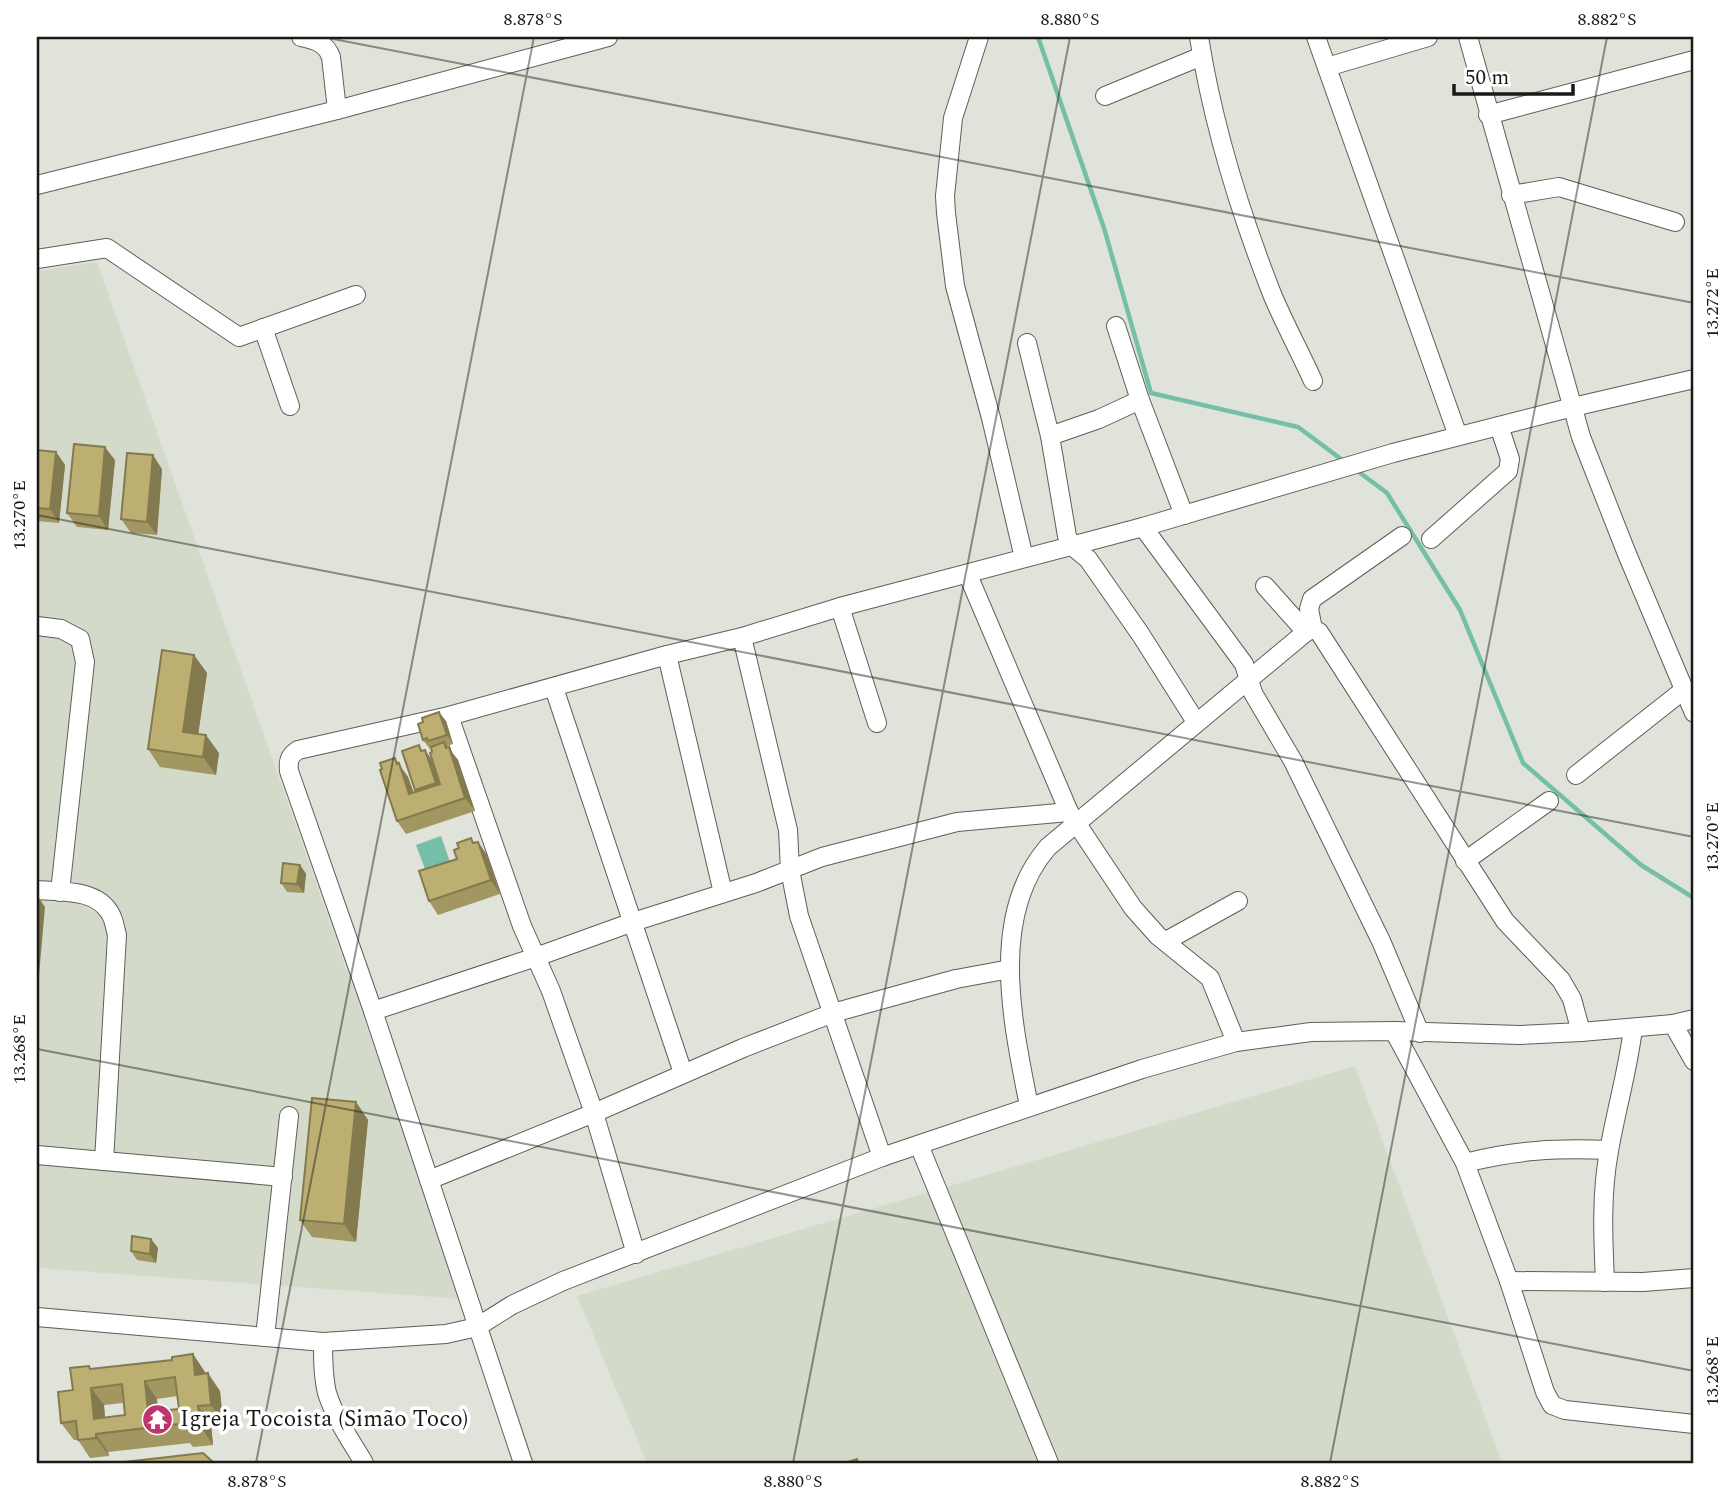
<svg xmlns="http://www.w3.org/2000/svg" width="1731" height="1500" font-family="Spectral,serif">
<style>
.built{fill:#d4daca}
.water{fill:#76bfa7}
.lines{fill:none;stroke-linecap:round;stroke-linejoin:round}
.stream{stroke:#76bfa7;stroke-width:4.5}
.minor-casing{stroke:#5d5f58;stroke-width:20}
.minor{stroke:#fff;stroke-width:18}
.wall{fill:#a29661;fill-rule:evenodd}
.shaded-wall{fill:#847a4f}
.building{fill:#bcaf71;stroke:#847a4f;stroke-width:2;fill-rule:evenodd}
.ticks{fill:none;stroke:#191a17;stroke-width:2;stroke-opacity:0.45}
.labels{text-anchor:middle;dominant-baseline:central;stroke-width:7;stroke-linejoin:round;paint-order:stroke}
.poi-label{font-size:23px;fill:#191a17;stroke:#fff;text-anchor:start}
.neatline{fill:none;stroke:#191a17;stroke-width:2.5}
.ticks-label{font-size:18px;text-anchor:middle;fill:#191a17}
</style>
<rect width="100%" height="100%" fill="#e0e3da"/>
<g class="built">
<path d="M97,262L463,1299L37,1268V271Z"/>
<path d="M1355,1066L1502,1463H647L577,1296Z"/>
</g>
<path class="water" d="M441,836L452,868L428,877L416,845Z"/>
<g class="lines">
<g class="stream">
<path d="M1038,37L1104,228L1151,393L1298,427L1345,462"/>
<path d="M1355,469L1387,493L1460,610L1523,763L1641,865L1694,898"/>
</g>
<defs>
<g id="minor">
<path d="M301,37C315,40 326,43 331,57L337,110"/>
<path d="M979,37L953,118L945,196L946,213L955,286L991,418L1024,558"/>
<path d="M1199,37C1213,125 1239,210 1272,294C1284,323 1300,352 1313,381"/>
<path d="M1316,37L1458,436"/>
<path d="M1468,37L1581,437L1627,554L1694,713"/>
<path d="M1327,67L1428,37"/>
<path d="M1105,96L1202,56"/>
<path d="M1488,115L1694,60"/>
<path d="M37,185L337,110L608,37"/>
<path d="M1511,195L1559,187L1675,222"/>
<path d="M37,259L107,248L239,337L356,295"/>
<path d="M1116,326L1140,400L1184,515"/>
<path d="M263,328L290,406"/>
<path d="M1027,343L1050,436L1067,536L1072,546L1088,559L1141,635L1196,722"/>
<path d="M1050,436L1099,419L1140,400"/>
<path d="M1143,527L1244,664L1253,693L1293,761L1381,941L1420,1033"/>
<path d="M1402,536L1312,599L1309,609L1313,629L1319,632L1505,921L1561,980L1572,999L1581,1032"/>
<path d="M1431,539L1508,471L1510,459L1499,426"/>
<path d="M968,575L1069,812L1133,908L1158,936L1210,978L1236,1042"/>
<path d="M1265,586L1306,632"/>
<path d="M840,607L877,723"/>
<path d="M37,626L61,629L80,639L85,662L60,892"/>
<path d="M742,637L788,830L790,870L799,916L882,1157"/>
<path d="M667,655L723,893"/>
<path d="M554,688L683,1073"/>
<path d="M449,716L522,926L551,991L594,1113L636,1254"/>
<path d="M1576,775L1685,689"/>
<path d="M1465,861L1549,801"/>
<path d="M37,890C62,892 96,889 110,913C114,919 115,928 117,935L104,1161"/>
<path d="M1166,941L1238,901"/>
<path d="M373,1011L536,957L633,922L756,883L822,857L957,822L1069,812"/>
<path d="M1673,1024L1694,1061"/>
<path d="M1394,1031L1465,1163L1509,1281L1545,1392L1552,1405L1565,1410L1694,1424"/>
<path d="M1029,1106C1013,1025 988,916 1048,847L1306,632L1313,629"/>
<path d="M919,1145L1049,1463"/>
<path d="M37,1155L283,1177"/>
<path d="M1465,1163C1515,1150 1557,1148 1609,1150"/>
<path d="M429,1180L594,1113L743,1048L833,1013L956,979L1010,969"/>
<path d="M1509,1281L1643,1282L1694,1278"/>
<path d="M1605,1282C1603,1238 1601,1194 1609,1151C1616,1110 1628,1070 1633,1028"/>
<path d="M37,1317L323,1342L446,1334L477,1327L512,1305L563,1281L882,1157L1142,1069L1236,1042L1311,1032L1394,1031L1520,1035L1581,1032L1673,1024L1694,1019"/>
<path d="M265,1337L289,1116"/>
<path d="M323,1342C323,1359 323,1376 327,1393C335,1418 351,1441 364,1463"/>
<path d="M523,1463L373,1011L289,771C288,761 289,756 298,750L449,716L667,655L742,637L840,607L1143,527L1393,453L1573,407L1694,379"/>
</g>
</defs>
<use href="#minor" class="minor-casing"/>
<use href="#minor" class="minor"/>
</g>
<g class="wall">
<path d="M37,450L56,452L65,465L59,523L37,521Z"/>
<path d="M115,460L108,530L77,527L67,513Z"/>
<path d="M162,469L157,535L131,533L121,519Z"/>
<path d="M194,655L207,673L198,734L219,753L216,775L160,767L148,749Z"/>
<path d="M446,721L453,744L447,746L458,760L475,811L406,834L397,821L398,764L408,777L414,793L416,792L415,790L423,750H425L431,759L440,784L431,748L430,749L423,740Z"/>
<path d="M478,842L487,855L500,894L438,915L429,901L457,859L475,843Z"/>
<path d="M300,865L306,874L304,893L287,892L281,883Z"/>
<path d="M356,1102L368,1120L356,1242L312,1237L300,1220Z"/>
<path d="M151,1239L158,1248L156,1263L137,1260L131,1251Z"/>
<path d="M193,1354L205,1373L220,1391L223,1422L211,1424L213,1445L193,1447L190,1443L108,1452L109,1456L90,1458L78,1440H74L61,1423L73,1390L89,1366L91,1369L172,1360ZM177,1396L179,1409L158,1411L157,1399ZM123,1403L125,1415L105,1418L104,1405Z"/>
</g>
<g class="shaded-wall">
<path d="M105,447L115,460L108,530L99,516Z"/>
<path d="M56,452L65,465L59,523L50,509Z"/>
<path d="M153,455L162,469L157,535L147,522Z"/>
<path d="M194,655L207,673L196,750L183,732Z"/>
<path d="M439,712L446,721L453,744L447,735Z"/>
<path d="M206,735L219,753L216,775L203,757Z"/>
<path d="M444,742L458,760L475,811L465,798Z"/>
<path d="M425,750L431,759L442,792L436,783Z"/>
<path d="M395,758L408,777L419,808L409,794Z"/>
<path d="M478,842L487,855L500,894L491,880Z"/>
<path d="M300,865L306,874L304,893L297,884Z"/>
<path d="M37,895L45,907L37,998Z"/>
<path d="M356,1102L368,1120L356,1242L344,1224Z"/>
<path d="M151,1239L158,1248L156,1263L150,1254Z"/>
<path d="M193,1354L205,1372L208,1392L195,1375Z"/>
<path d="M208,1373L220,1391L223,1422L211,1405Z"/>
<path d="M145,1381L157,1399L160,1427L148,1412Z"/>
<path d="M91,1388L104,1405L106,1433L94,1419Z"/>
<path d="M198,1406L211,1424L213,1445L201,1427Z"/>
<path d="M96,1434L108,1452L109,1456L96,1438Z"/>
</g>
<g class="building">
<path d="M74,444L105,447L99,516L67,513Z"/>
<path d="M37,450L56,452L50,509L37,508Z"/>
<path d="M127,453L153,455L147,522L121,519Z"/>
<path d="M162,650L194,655L183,732L206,735L203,757L148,749Z"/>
<path d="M439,712L447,735L428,741L427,738L423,740L418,724L423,722L422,718Z"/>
<path d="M444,742L446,748L449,747L465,798L397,821L380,770L382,769L380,763L395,758L397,764L399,763L409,794L440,784L430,753L432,752L431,747Z"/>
<path d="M419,745L421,751L425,750L436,783L415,790L402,751Z"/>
<path d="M471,838L473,843L478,842L491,880L429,901L419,871L457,859L454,850L459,848L457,843Z"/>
<path d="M283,863L300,865L297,884L281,883Z"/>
<path d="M312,1098L356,1102L344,1224L300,1220Z"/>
<path d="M132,1236L151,1239L150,1254L131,1251Z"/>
<path d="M193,1354L195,1375L208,1373L211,1405L198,1406L201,1427L180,1429V1424L96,1434V1438L78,1440L76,1421L61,1423L58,1392L73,1390L70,1368L89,1366L90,1369L172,1360V1357ZM175,1377L179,1409L148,1412L145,1381ZM122,1384L125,1415L94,1419L91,1388Z"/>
<path d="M203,1453L214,1463H115Z"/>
<path d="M857,1459L858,1463H845Z"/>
</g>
<path class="ticks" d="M323,37L1694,303M37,515L1694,837M37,1049L1694,1371M256,1463L534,37M793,1463L1070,37M1330,1463L1607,37"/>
<defs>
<symbol id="temple-disc" viewBox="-11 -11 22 22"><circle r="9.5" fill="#bf346c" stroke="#fff"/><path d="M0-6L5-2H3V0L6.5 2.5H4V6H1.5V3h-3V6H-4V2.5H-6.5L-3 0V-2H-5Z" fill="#fff"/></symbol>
</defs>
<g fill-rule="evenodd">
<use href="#temple-disc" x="140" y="1402" width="35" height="35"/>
</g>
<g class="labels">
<g class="poi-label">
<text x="180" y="1419">Igreja Tocoista (Simão Toco)</text>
</g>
</g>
<rect width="1731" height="1500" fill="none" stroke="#ffffff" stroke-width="77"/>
<path d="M1454 84v10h119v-10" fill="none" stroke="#191a17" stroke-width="3.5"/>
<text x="1465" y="84" font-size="21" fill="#191a17" stroke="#ffffff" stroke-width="5" paint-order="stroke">50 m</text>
<rect x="38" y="38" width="1654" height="1424" class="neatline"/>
<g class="ticks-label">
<text x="533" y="25">8.878°S</text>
<text x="1070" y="25">8.880°S</text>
<text x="1607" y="25">8.882°S</text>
<text transform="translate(1712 303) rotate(-90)" y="6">13.272°E</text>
<text transform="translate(19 515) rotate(-90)" y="6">13.270°E</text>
<text transform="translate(1712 837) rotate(-90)" y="6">13.270°E</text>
<text transform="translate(19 1049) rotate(-90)" y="6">13.268°E</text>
<text transform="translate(1712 1371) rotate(-90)" y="6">13.268°E</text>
<text x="257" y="1487">8.878°S</text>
<text x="793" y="1487">8.880°S</text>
<text x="1330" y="1487">8.882°S</text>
</g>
</svg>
